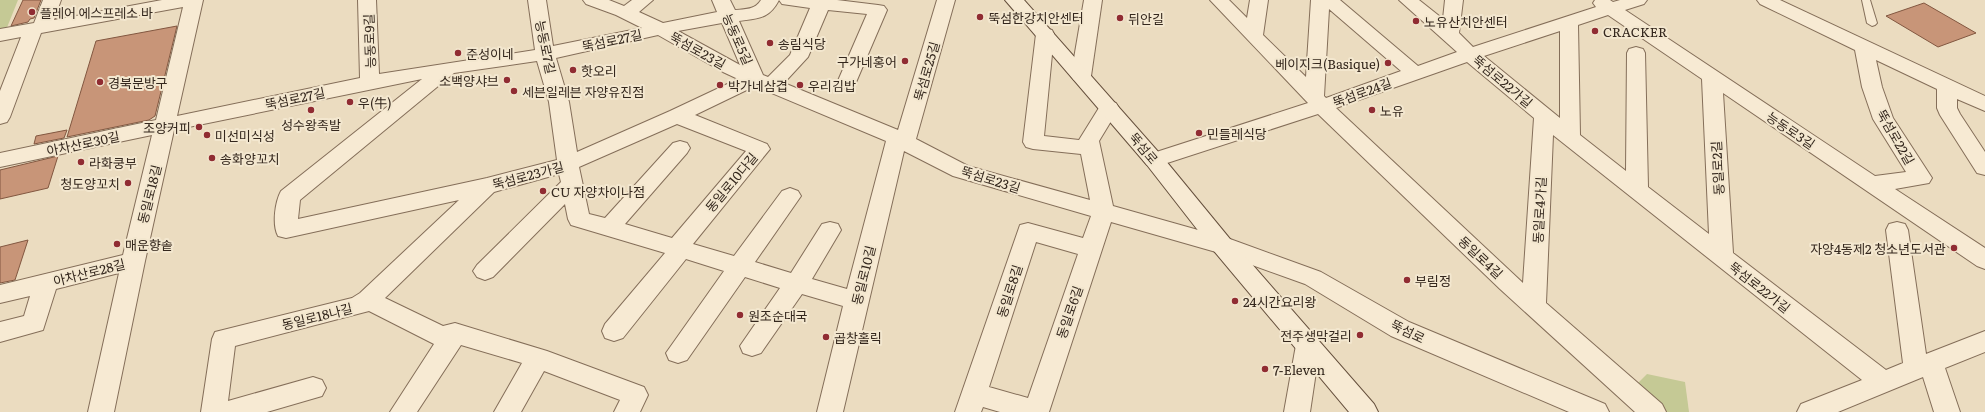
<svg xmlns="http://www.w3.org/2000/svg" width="1985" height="412" font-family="Literata,'Noto Sans KR',serif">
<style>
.green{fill:#c5c995}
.building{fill:#c89578;stroke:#825740}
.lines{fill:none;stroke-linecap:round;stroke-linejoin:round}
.service-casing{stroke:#846e59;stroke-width:2}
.minor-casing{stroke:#846e59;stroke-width:2}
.secondary-casing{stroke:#654f3c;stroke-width:2}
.service{fill:#f7ead3;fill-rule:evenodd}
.minor{fill:#f7ead3;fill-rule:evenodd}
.secondary{fill:#f7ead3;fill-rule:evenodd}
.poi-dot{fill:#902c32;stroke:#f3e7cf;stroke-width:1.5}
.labels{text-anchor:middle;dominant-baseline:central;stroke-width:4;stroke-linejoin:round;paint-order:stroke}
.poi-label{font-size:13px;fill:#34271d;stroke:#f3e7cf;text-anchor:start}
.street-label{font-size:13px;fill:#34271d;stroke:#f3e7cf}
</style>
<rect width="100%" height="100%" fill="#ebdcc0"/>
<g class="green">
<path d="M0,0H18L6,30L0,31Z"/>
<path d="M1647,374L1685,382L1689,412H1660L1634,387Z"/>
</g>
<g class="building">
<path d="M23,0H41L34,18L30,19L28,22L11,26Z"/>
<path d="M1924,3L1976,33L1938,47L1886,16Z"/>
<path d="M177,26L155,116L149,120L67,137L96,41Z"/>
<path d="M67,130L64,138L34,144L36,136Z"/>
<path d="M58,156L48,188L0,199V170Z"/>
<path d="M28,240L15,280L0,283V247Z"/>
</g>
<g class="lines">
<defs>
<path id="service" d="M1862,0H1870L1877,23L1875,25L1872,26L1867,23Z"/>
<g id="minor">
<path d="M43,0H61L54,20L162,0H203L177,116L360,78L358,0H376L379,74L535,50L528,0H546L553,46L642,28L616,15L586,4L583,0H609L624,6L632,0H653L639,12L663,23L717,12L712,0H730L735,10C745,9 755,10 761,0H779C769,19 759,18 739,21L763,75L768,77L790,55L810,8L782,4L779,0H837L878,5L884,6L887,10L854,87L847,89L840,87L837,83L867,14L828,10L808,57L784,83L898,130L937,0H955L916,139L968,166L1090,200L1081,154L1033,149L1026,147L1023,142L1036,34L1038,30L1045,28L1052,30L1054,34L1044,136L1079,140L1102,103L1109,101L1116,103L1119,108L1099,141L1113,206L1230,239L1321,272L1409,322L1605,404L1609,412H1569L1391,336L1305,284L1216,252L1111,222L1049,412H1000L983,407L981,412H955L1020,225L1028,223L1083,238L1091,216L953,176L904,151L843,412H817L843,306L802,294L761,353L752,356L743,353L740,346L780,288L745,277L687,360L678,363L669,360L666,353L724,271L686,259L623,338L614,341L605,338L602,331L605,324L665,253L571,225L568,219L565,204L493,277L485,280L477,277L473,271L477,265L561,182L559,174L494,192L385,298L443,326L455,323L547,351L644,387L648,395L640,412H614L620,400L544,371L521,412H494L522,363L461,345L417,412H390L434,344L369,311L235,346L228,401L313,377L322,380L326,388L322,396L267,412H201L212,339L215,332L352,298L360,293L459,200L286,238L278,236C272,225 275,202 281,191L422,79L174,130L145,261L114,412H88L119,273L56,289L43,330L0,342V322L24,316L30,296L0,303V285L123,255L152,135L0,167V153L156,120L183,7L41,33L10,117L7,122L0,124V91L21,37L0,41V29L34,23ZM722,23L740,65L678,31ZM658,35L723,72L738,79L670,111L577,152L569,102L556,58ZM537,61L549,102L557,160L487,178L298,219L300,200L454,73ZM755,86L886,141L847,289L812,279L841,230L838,224L830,222L822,224L791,273L755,262L801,196L798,191L790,188L782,191L734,256L693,244L770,149L767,144L695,115ZM677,124L746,151L672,238L625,224L687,153L690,148L687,143L680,141L673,143L605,218L589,214L579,167ZM1036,242L1078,254L1028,398L989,387Z"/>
<path d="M1084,0H1102L1091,76L1088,80L1081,82L1074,80L1071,76Z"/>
<path d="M1210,0H1229L1247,18L1250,0H1268L1263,35L1306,77L1311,0H1340L1418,66L1457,52L1399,0H1419L1443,19L1445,0H1463L1459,33L1473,47L1596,7L1593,3L1595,0H1610L1613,2L1620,0H1647L1644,4L1625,10L1875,176L1906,172L1873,119L1862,87L1855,50L1760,4L1757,0H1780L1985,96V111L1957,99V108L1960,114L1985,152V175L1977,173L1940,115L1937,108V89L1876,60L1882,87L1893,118L1932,178L1929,183L1895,189L1985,248V269L1977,266L1723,93L1733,253L1886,370L1903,363L1886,230L1889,224L1897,222L1905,224L1908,230L1926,354L1985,331V352L1945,368L1960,412H1934L1923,377L1838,412H1797L1801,404L1862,380L1553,135L1546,303L1662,404L1666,412H1635L1500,289L1318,114L1161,165L1154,167L1147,165L1143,160L1147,155L1308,103ZM1329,9L1401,71L1326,98L1324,96ZM1608,15L1702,79L1709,234L1648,187L1645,53L1643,49L1636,47L1629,49L1627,53L1626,171L1580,135L1578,25ZM1560,31V118L1484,56ZM1467,62L1534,118L1523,283L1336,108Z"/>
<path d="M1308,335L1317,338L1320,345L1310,412H1284L1296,345L1299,338Z"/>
</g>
<path id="secondary" d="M1005,0H1024L1161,155L1230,239L1374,404L1378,412H1349L1214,251L1147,165Z"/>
</defs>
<use href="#service" class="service-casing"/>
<use href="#minor" class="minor-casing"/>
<use href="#secondary" class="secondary-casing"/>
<use href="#service" class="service"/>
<use href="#minor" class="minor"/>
<use href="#secondary" class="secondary"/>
</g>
<g class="poi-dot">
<circle cx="32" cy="12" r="4"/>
<circle cx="980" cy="17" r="4"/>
<circle cx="1120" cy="18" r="4"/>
<circle cx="1416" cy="21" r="4"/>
<circle cx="1595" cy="31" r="4"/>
<circle cx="770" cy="43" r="4"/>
<circle cx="458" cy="53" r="4"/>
<circle cx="905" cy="61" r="4"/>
<circle cx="1388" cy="63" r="4"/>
<circle cx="573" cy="70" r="4"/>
<circle cx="507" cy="80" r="4"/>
<circle cx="100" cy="82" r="4"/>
<circle cx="720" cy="85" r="4"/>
<circle cx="800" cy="85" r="4"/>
<circle cx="514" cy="91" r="4"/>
<circle cx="350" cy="102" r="4"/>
<circle cx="311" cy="110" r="4"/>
<circle cx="1372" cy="110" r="4"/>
<circle cx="199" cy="127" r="4"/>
<circle cx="1199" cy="133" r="4"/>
<circle cx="207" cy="135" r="4"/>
<circle cx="212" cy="158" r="4"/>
<circle cx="81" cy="162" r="4"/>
<circle cx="128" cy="183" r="4"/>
<circle cx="543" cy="191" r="4"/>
<circle cx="117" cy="244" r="4"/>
<circle cx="1954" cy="248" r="4"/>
<circle cx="1407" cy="280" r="4"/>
<circle cx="1235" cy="301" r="4"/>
<circle cx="740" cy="315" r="4"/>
<circle cx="1360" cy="335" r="4"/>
<circle cx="826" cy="337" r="4"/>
<circle cx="1265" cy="369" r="4"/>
</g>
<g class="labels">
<g class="poi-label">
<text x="40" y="12">플레어 에스프레소 바</text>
<text x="988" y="17">뚝섬한강치안센터</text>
<text x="1128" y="18">뒤안길</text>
<text x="1424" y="21">노유산치안센터</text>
<text x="1603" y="31">CRACKER</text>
<text x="778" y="43">송림식당</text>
<text x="466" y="53">준성이네</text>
<text x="897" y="61" text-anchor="end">구가네홍어</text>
<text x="1380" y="63" text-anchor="end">베이지크(Basique)</text>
<text x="581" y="70">핫오리</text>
<text x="499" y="80" text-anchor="end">소백양샤브</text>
<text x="108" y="82">경북문방구</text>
<text x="728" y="85">박가네삼겹</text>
<text x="808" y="85">우리김밥</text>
<text x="522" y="91">세븐일레븐 자양유진점</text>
<text x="358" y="102">우(牛)</text>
<text x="1380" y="110">노유</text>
<text x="311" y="124" text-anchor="middle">성수왕족발</text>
<text x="191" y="127" text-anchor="end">조양커피</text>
<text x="1207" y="133">민들레식당</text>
<text x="215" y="135">미선미식성</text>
<text x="220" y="158">송화양꼬치</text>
<text x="89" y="162">라화쿵부</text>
<text x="120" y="183" text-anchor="end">청도양꼬치</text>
<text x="551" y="191">CU 자양차이나점</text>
<text x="125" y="244">매운향솥</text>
<text x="1946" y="248" text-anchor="end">자양4동제2 청소년도서관</text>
<text x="1415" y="280">부림정</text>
<text x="1243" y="301">24시간요리왕</text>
<text x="748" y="315">원조순대국</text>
<text x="1352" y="335" text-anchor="end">전주생막걸리</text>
<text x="834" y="337">곱창홀릭</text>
<text x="1273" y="369">7-Eleven</text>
</g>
<g class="street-label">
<text transform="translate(738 39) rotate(66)">능동로5길</text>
<text transform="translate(612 40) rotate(-12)">뚝섬로27길</text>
<text transform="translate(369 41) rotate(-92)">능동로9길</text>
<text transform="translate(546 47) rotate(78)">능동로7길</text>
<text transform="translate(698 50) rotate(29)">뚝섬로23길</text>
<text transform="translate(926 71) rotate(-74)">뚝섬로25길</text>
<text transform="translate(1503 81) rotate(40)">뚝섬로22가길</text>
<text transform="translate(1362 92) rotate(-20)">뚝섬로24길</text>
<text transform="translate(295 98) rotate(-12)">뚝섬로27길</text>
<text transform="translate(1791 130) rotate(34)">능동로3길</text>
<text transform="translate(1896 137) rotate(60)">뚝섬로22길</text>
<text transform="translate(83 143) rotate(-12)">아차산로30길</text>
<text transform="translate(1144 148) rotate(50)">뚝섬로</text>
<text transform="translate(1717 168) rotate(-93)">동일로2길</text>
<text transform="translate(528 175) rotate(-15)">뚝섬로23가길</text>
<text transform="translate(991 179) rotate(17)">뚝섬로23길</text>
<text transform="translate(731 182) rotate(-50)">동일로10다길</text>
<text transform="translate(149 194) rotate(-76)">동일로18길</text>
<text transform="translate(1539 210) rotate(-87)">동일로4가길</text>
<text transform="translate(1481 257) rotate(43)">동일로4길</text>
<text transform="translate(89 272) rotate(-14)">아차산로28길</text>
<text transform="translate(863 275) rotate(-76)">동일로10길</text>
<text transform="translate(1760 287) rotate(38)">뚝섬로22가길</text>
<text transform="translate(1009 291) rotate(-72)">동일로8길</text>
<text transform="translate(1069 312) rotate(-71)">동일로6길</text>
<text transform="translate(317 316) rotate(-14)">동일로18나길</text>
<text transform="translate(1408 331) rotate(26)">뚝섬로</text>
</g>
</g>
</svg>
